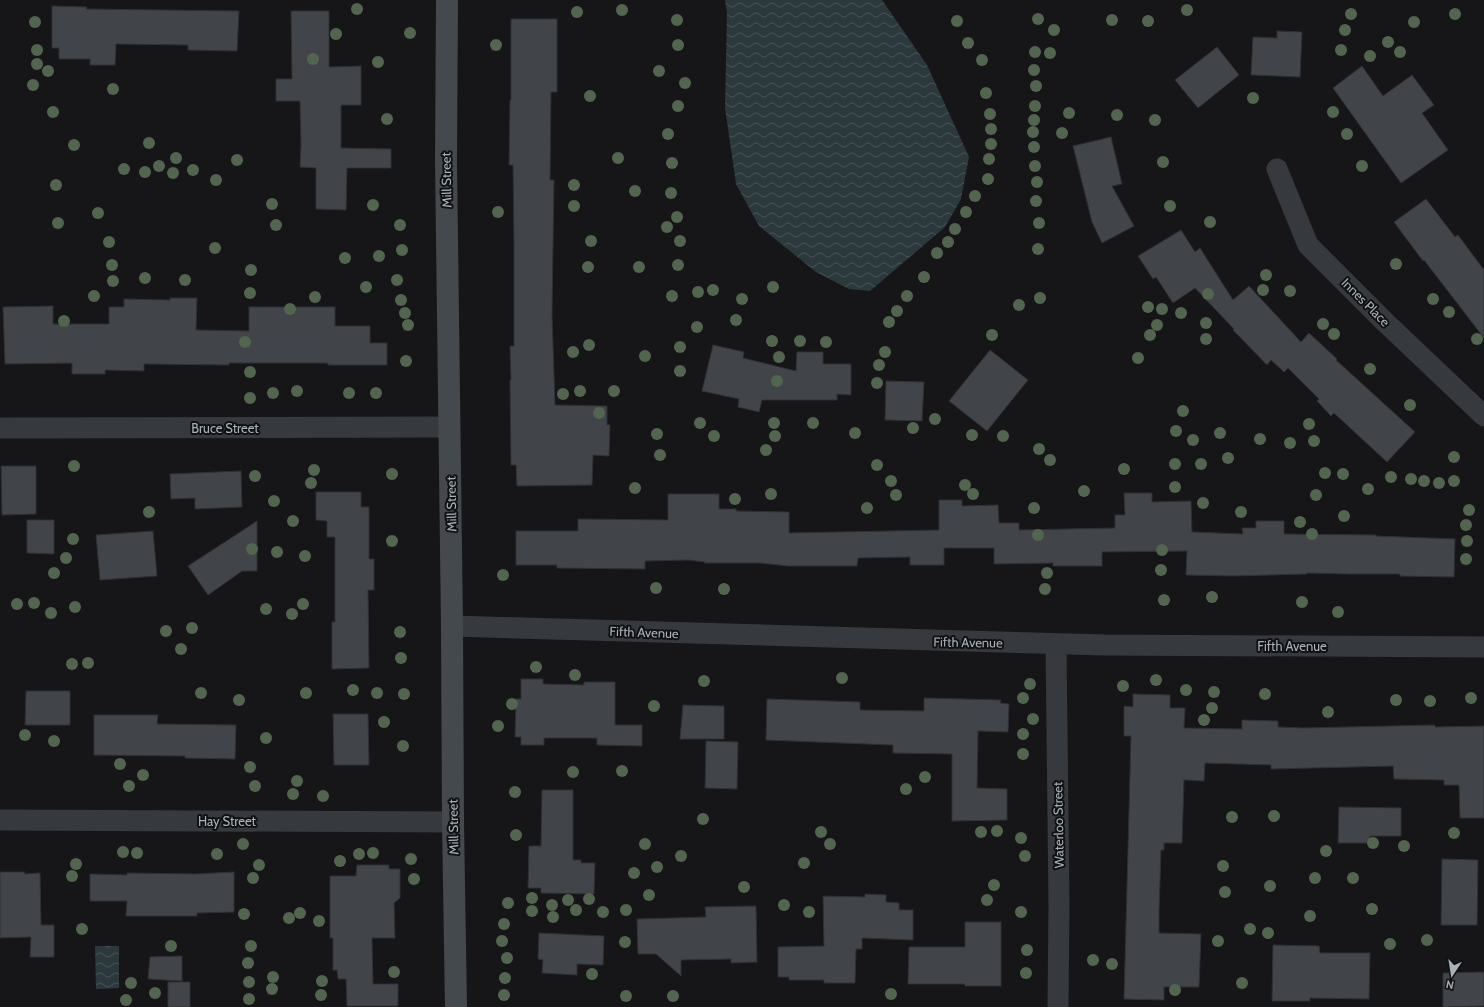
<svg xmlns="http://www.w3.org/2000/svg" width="1484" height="1007" font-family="Cabin,sans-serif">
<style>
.water{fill:url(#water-waves)}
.building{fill:#414448;stroke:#2f3034}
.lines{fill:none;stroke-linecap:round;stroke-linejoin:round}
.minor{stroke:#36393d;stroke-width:21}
.secondary{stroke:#44494d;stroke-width:22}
.tree{fill:#52654f}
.labels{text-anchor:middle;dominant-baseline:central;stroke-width:4;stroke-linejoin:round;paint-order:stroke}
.street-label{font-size:13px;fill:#a6b1b9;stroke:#111113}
</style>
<defs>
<pattern id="water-waves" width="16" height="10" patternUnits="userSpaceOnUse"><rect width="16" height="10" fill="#2b393d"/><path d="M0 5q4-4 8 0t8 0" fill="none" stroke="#475357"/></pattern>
</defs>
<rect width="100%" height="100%" fill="#161618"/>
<g class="water">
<path d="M725,0H882L927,65L969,157L961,199L945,227L870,291L849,289L816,272L759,226L736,184L725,108L727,13Z"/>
<path d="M95,946H119V988L96,989Z"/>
</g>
<g class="building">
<path d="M52,6L87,7L86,9L239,11L237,51L188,50V45L116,44L115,65H90V59H59V48H52Z"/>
<path d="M291,11H329V67L361,66V105H341V148L391,149V168H347L346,210L316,209V168L300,167L301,145L300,101H276V79H292Z"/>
<path d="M511,19H557V92H551L550,180H554L552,315L555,405L607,406V425H610L609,456L593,455L592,485L517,486L516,465H511L510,380H511L510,346H514V244L513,165H509L510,100H511Z"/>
<path d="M1277,31L1302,32L1300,77L1251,75L1253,37L1277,38Z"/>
<path d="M1217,47L1239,75L1198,108L1175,80Z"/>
<path d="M1362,66L1383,96L1412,75L1434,105L1422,113L1448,150L1401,183L1333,88Z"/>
<path d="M1111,137L1122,184L1112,186L1134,226L1102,243L1092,222L1073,146Z"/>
<path d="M1426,199L1455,237L1458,235L1484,270V338L1424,260L1423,261L1394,222Z"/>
<path d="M1181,230L1195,252L1200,248L1233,300L1249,286L1301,342L1309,333L1337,359L1336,360L1415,432L1387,462L1334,413L1331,416L1317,401L1319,399L1288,368L1284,372L1271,360L1267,365L1233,330L1234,329L1195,288L1173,303L1156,277L1153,279L1138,256Z"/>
<path d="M170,298H197L196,330L249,331V307H335V326H370V343H387V365H328V363H229V365L144,364V371L105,370V374H72V363L5,364L3,307L53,306V324H109V307H124V299L170,300Z"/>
<path d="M713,345L744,352L743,358L796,371L797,352H823V364H851V395L837,394V400H762L759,412L738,407L739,399L702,391Z"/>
<path d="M990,350L1028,380L987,431L949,401Z"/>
<path d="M886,381L924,382L922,421L885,420Z"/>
<path d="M1,466H36V514L2,515Z"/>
<path d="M241,471L242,507L195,509V498L171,499L170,474Z"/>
<path d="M316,492H361V507H369V559H374V590H368L369,668L332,669V622H335V537H327V521L316,520Z"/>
<path d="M1124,493H1152V502L1191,501L1192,532L1243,534L1242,528H1256V521H1284V534L1376,535V536L1455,539L1454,577L1400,576V574H1348L1307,573V574L1233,576L1186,575L1187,551L1102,552V566H1053V563L994,564V548H944V565H910V557L858,558L857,566H788L760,563H704L705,562L688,560L645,561V569L557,568V565H516V531H578V519L668,520V494H719V509H736V511L789,512V533L939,530V500H962V506L998,505L999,523H1019V530L1115,528V515H1125Z"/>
<path d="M27,520H54V554L27,553Z"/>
<path d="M257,521V571H242L208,595L188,566Z"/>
<path d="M153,531L157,576L100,580L96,535Z"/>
<path d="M521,679H543V684L584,685V682H615V725H642V746L597,745V738H544V745H521V737H515L516,699H521Z"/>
<path d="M26,691H70V725H25Z"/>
<path d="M1133,694L1170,695V708H1185L1184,728L1242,729V720L1278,721V727L1303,728L1435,725V727L1484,726V818H1460L1459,785H1444V780L1394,779L1393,766L1271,769V765L1205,763L1204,781L1184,780L1182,843H1164V850H1161L1159,911V933L1201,934L1199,987H1164V1000L1124,999L1131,736H1124V706L1133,707Z"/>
<path d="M924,698L1001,700L1000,703L1009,704L1008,732L978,731L977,788L1007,789V820L952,821V754L893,753V745L766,740L767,699L860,702V710L924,711Z"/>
<path d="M683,705L724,706V739H680Z"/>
<path d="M333,714H368L369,765H334Z"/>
<path d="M94,715H158L157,724L236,725L235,759L185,758V756L94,755Z"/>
<path d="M706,741L738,742L737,789L705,788Z"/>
<path d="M542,790H573V860H581V863H595L594,894L541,893V888H528L529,846H541Z"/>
<path d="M1339,807L1401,808V836H1370V843H1338Z"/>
<path d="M1442,859L1478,860L1477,925H1441Z"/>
<path d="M357,865H389V869H400V898L394,903L395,938H372L373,984H398V1006H347L346,979H338L337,970H333V938H330V876H356Z"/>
<path d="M0,872H25L24,874L40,873L41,925H54V957H30L31,937L0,938Z"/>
<path d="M234,872V912L197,913V916H126L127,901H90V874L127,875V873L195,874Z"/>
<path d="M865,894L886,895V902L899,903V910H913V940L862,938V949H856L855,983H824V980H789V977H778V947L824,946L823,896L865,897Z"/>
<path d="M756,906L757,962L731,963V959L681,960V976L656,954H638L637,919L706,917L705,907Z"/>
<path d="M965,922H1001V986H965V984H908L909,947H965Z"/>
<path d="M539,933L604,936L603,965L577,964V975L542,973L543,960L538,959Z"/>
<path d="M1273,945L1319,946L1320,953H1370L1369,999L1310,998V1001H1272Z"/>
<path d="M182,956V981L148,979L150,957Z"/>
<path d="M1484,972V1006L1443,1007V973Z"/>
<rect x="168" y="982" width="22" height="25"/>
</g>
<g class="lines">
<g class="minor">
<path d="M1277,169L1308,245L1385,322L1484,416"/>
<path d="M0,428L450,427"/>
<path d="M452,626L1105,645L1484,647"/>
<path d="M1056,644L1059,905L1058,1007"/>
<path d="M0,820L453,822"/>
</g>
<path class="secondary" d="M447,0L446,161L452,626L453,822L456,1007"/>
</g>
<g class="tree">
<circle cx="357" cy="9" r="6"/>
<circle cx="622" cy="10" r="6"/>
<circle cx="1187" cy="10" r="6"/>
<circle cx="577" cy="12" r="6"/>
<circle cx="1351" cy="14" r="6"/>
<circle cx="1455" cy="14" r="6"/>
<circle cx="1038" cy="19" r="6"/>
<circle cx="677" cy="20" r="6"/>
<circle cx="1112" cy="20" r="6"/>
<circle cx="957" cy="21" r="6"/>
<circle cx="1148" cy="21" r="6"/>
<circle cx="35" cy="22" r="6"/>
<circle cx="1414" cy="22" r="6"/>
<circle cx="1054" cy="30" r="6"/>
<circle cx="1345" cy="30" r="6"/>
<circle cx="410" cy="33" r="6"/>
<circle cx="336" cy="34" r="6"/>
<circle cx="1388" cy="42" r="6"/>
<circle cx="968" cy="43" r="6"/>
<circle cx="496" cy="45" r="6"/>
<circle cx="678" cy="45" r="6"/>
<circle cx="37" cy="50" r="6"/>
<circle cx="1341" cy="50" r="6"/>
<circle cx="1035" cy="52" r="6"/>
<circle cx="1400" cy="52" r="6"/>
<circle cx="1050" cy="53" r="6"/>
<circle cx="1370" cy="56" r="6"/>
<circle cx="313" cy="59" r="6"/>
<circle cx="982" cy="60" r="6"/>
<circle cx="378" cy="62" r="6"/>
<circle cx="37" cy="64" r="6"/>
<circle cx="1034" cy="70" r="6"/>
<circle cx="48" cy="71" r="6"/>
<circle cx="659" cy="71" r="6"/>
<circle cx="685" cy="83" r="6"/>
<circle cx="33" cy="85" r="6"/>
<circle cx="1036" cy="86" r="6"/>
<circle cx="113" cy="89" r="6"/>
<circle cx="986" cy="93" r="6"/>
<circle cx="590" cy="96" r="6"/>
<circle cx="1253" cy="98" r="6"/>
<circle cx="678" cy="106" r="6"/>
<circle cx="1035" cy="106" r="6"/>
<circle cx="53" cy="112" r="6"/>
<circle cx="1333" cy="112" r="6"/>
<circle cx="1069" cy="113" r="6"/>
<circle cx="990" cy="114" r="6"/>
<circle cx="1117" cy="115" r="6"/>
<circle cx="387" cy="119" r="6"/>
<circle cx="1034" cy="120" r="6"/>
<circle cx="1155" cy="120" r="6"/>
<circle cx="991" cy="129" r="6"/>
<circle cx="1033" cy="132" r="6"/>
<circle cx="1062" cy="133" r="6"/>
<circle cx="668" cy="134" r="6"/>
<circle cx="1347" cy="134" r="6"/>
<circle cx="149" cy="143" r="6"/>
<circle cx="991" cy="144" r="6"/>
<circle cx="74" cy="145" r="6"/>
<circle cx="1034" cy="147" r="6"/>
<circle cx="176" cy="158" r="6"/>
<circle cx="618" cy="158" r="6"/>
<circle cx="989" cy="159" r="6"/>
<circle cx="237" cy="160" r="6"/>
<circle cx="1163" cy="162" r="6"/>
<circle cx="672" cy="163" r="6"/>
<circle cx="159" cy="166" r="6"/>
<circle cx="1035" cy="166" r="6"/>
<circle cx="1362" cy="166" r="6"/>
<circle cx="124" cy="169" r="6"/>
<circle cx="193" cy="170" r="6"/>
<circle cx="145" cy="172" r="6"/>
<circle cx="173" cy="173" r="6"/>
<circle cx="988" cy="179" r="6"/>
<circle cx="216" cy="180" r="6"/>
<circle cx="1037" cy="182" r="6"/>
<circle cx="56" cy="185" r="6"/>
<circle cx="574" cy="185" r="6"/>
<circle cx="635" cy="191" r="6"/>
<circle cx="671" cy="193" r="6"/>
<circle cx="975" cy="196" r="6"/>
<circle cx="1036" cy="201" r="6"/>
<circle cx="272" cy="204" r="6"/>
<circle cx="373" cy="205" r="6"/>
<circle cx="574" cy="206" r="6"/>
<circle cx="1170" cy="206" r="6"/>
<circle cx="498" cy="212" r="6"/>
<circle cx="966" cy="212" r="6"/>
<circle cx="98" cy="213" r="6"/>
<circle cx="677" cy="217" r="6"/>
<circle cx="1210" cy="222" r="6"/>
<circle cx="58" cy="223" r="6"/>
<circle cx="1039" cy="223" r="6"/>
<circle cx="276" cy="225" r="6"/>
<circle cx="400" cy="225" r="6"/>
<circle cx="667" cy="227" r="6"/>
<circle cx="955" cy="229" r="6"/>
<circle cx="591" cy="241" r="6"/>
<circle cx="680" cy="241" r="6"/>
<circle cx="109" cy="242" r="6"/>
<circle cx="948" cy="242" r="6"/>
<circle cx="215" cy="248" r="6"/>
<circle cx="1038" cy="249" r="6"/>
<circle cx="402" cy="250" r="6"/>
<circle cx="937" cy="253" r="6"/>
<circle cx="379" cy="256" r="6"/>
<circle cx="345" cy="258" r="6"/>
<circle cx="1396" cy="264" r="6"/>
<circle cx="112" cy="265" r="6"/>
<circle cx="678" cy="265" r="6"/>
<circle cx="588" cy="267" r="6"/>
<circle cx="639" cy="267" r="6"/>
<circle cx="251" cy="270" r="6"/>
<circle cx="1266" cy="275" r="6"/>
<circle cx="924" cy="277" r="6"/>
<circle cx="145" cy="278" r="6"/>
<circle cx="185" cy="280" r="6"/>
<circle cx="397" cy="280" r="6"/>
<circle cx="113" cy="281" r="6"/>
<circle cx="366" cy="287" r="6"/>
<circle cx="773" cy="287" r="6"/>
<circle cx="713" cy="290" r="6"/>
<circle cx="1263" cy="290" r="6"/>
<circle cx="1290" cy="291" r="6"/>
<circle cx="698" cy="292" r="6"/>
<circle cx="250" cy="293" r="6"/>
<circle cx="1208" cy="294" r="6"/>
<circle cx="94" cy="296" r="6"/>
<circle cx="672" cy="296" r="6"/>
<circle cx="907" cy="296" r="6"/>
<circle cx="315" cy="297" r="6"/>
<circle cx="1040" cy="298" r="6"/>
<circle cx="742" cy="299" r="6"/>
<circle cx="1433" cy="299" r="6"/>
<circle cx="401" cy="300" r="6"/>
<circle cx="1019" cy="305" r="6"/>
<circle cx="1148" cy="307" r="6"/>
<circle cx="290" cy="309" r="6"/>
<circle cx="1162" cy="309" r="6"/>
<circle cx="897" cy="311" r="6"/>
<circle cx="1449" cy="312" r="6"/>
<circle cx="405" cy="313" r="6"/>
<circle cx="1181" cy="313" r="6"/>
<circle cx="736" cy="320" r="6"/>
<circle cx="64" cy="321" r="6"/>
<circle cx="889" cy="322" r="6"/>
<circle cx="1206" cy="323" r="6"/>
<circle cx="1323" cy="324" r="6"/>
<circle cx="408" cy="325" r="6"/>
<circle cx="1157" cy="325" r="6"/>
<circle cx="697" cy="327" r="6"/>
<circle cx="1334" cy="334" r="6"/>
<circle cx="992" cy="335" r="6"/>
<circle cx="1150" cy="335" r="6"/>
<circle cx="1206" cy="339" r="6"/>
<circle cx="1477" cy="339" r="6"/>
<circle cx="772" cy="341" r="6"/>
<circle cx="800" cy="341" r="6"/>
<circle cx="245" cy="342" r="6"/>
<circle cx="826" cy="342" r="6"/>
<circle cx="589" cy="345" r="6"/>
<circle cx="680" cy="347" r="6"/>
<circle cx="573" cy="352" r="6"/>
<circle cx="885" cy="352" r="6"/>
<circle cx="645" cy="356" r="6"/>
<circle cx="779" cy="357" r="6"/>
<circle cx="1138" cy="358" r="6"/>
<circle cx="406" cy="361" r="6"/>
<circle cx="879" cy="365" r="6"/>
<circle cx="1370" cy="369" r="6"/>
<circle cx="680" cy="371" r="6"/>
<circle cx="250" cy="372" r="6"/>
<circle cx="777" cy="381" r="6"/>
<circle cx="877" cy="383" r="6"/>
<circle cx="297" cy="391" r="6"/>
<circle cx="580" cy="391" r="6"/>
<circle cx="614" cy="391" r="6"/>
<circle cx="273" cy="393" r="6"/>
<circle cx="349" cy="393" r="6"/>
<circle cx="376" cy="393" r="6"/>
<circle cx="563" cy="394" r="6"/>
<circle cx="250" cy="398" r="6"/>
<circle cx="1410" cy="405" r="6"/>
<circle cx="1183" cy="411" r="6"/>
<circle cx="599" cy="413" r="6"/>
<circle cx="935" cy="419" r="6"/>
<circle cx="700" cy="423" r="6"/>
<circle cx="774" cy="423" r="6"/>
<circle cx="813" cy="423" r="6"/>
<circle cx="1309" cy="424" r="6"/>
<circle cx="913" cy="428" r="6"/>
<circle cx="1176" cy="431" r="6"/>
<circle cx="855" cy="433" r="6"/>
<circle cx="1220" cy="433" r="6"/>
<circle cx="657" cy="434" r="6"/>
<circle cx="972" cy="435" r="6"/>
<circle cx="714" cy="436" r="6"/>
<circle cx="775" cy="436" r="6"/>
<circle cx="1003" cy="436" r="6"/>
<circle cx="1260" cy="439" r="6"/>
<circle cx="1193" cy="440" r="6"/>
<circle cx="1314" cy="441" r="6"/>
<circle cx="1290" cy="443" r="6"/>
<circle cx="1039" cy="449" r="6"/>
<circle cx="766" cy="450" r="6"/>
<circle cx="660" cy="455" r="6"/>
<circle cx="1454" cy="457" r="6"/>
<circle cx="1228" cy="458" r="6"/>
<circle cx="1050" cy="460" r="6"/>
<circle cx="1175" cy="464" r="6"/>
<circle cx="1201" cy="464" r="6"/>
<circle cx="877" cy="465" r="6"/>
<circle cx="74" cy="466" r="6"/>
<circle cx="1124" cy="469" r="6"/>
<circle cx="314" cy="470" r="6"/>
<circle cx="1325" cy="473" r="6"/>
<circle cx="392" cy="474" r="6"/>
<circle cx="1343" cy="474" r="6"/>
<circle cx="255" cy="476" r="6"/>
<circle cx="1391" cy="477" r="6"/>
<circle cx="1411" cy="479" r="6"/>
<circle cx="891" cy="481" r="6"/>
<circle cx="1424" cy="481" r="6"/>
<circle cx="1454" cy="481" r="6"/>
<circle cx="311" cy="483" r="6"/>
<circle cx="1439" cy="483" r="6"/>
<circle cx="965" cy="485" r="6"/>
<circle cx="1175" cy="487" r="6"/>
<circle cx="635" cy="488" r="6"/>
<circle cx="1368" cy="489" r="6"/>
<circle cx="1084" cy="491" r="6"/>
<circle cx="771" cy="494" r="6"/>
<circle cx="973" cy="494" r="6"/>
<circle cx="896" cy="495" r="6"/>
<circle cx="1316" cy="495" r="6"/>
<circle cx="735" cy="499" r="6"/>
<circle cx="274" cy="501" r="6"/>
<circle cx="1203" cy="503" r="6"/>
<circle cx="867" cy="508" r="6"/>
<circle cx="1034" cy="508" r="6"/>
<circle cx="1469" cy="510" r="6"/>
<circle cx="149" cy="512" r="6"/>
<circle cx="1241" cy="512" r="6"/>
<circle cx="1344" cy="516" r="6"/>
<circle cx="293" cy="521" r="6"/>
<circle cx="1300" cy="522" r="6"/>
<circle cx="1466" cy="525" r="6"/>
<circle cx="1312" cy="534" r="6"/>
<circle cx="1038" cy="535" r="6"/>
<circle cx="73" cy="539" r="6"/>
<circle cx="392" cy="541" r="6"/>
<circle cx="1467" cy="541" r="6"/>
<circle cx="252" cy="549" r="6"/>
<circle cx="1162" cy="550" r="6"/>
<circle cx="277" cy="552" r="6"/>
<circle cx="305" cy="556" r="6"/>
<circle cx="66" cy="558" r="6"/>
<circle cx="1466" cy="559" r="6"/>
<circle cx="1161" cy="570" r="6"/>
<circle cx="54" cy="573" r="6"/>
<circle cx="1047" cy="573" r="6"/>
<circle cx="503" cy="575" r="6"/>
<circle cx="656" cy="588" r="6"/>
<circle cx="724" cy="589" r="6"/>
<circle cx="1045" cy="589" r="6"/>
<circle cx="1212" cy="597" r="6"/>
<circle cx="1164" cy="600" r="6"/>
<circle cx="1302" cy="602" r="6"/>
<circle cx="34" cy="603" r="6"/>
<circle cx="17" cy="604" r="6"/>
<circle cx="303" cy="604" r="6"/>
<circle cx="75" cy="607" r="6"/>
<circle cx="266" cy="609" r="6"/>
<circle cx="1338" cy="612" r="6"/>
<circle cx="51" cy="613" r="6"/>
<circle cx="292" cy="614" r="6"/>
<circle cx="192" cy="628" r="6"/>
<circle cx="166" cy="631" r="6"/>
<circle cx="400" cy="632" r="6"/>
<circle cx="181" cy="649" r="6"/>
<circle cx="401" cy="658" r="6"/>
<circle cx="88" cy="663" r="6"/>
<circle cx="72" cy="664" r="6"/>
<circle cx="536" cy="667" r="6"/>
<circle cx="575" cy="675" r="6"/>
<circle cx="842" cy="678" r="6"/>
<circle cx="1156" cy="680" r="6"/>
<circle cx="704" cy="681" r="6"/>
<circle cx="1030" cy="684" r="6"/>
<circle cx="1123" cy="686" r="6"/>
<circle cx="353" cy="690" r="6"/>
<circle cx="1186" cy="690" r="6"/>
<circle cx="1214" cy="692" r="6"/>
<circle cx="201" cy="693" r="6"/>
<circle cx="306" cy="693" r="6"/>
<circle cx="377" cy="693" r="6"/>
<circle cx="404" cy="694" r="6"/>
<circle cx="1265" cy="694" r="6"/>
<circle cx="1023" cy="698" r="6"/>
<circle cx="1471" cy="698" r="6"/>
<circle cx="239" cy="700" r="6"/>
<circle cx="1396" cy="700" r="6"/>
<circle cx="1430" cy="701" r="6"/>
<circle cx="512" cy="704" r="6"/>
<circle cx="654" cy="706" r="6"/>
<circle cx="1212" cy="708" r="6"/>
<circle cx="1328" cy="712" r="6"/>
<circle cx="1033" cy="719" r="6"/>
<circle cx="1204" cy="720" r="6"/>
<circle cx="384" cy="722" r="6"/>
<circle cx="498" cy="726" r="6"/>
<circle cx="1023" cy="734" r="6"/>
<circle cx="25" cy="735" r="6"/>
<circle cx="266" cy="738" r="6"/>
<circle cx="54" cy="741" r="6"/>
<circle cx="403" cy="746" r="6"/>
<circle cx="1023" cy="754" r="6"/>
<circle cx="120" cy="764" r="6"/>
<circle cx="250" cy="767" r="6"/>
<circle cx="622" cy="771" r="6"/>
<circle cx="573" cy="772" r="6"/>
<circle cx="143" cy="775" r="6"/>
<circle cx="925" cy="777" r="6"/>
<circle cx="297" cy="781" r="6"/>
<circle cx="129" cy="786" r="6"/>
<circle cx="255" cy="786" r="6"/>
<circle cx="906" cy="789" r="6"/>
<circle cx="515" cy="792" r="6"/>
<circle cx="293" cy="794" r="6"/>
<circle cx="323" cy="796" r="6"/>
<circle cx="1274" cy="816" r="6"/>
<circle cx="1232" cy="817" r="6"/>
<circle cx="703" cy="819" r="6"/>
<circle cx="997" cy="831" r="6"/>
<circle cx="821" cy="832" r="6"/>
<circle cx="981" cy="832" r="6"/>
<circle cx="1454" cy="833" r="6"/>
<circle cx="516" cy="835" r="6"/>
<circle cx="1021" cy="838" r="6"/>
<circle cx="1373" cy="843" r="6"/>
<circle cx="243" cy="844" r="6"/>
<circle cx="645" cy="844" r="6"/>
<circle cx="830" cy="844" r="6"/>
<circle cx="1404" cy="846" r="6"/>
<circle cx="1326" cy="851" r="6"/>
<circle cx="123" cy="852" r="6"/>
<circle cx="137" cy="853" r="6"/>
<circle cx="373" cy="853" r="6"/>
<circle cx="217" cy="854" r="6"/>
<circle cx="359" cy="854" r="6"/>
<circle cx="681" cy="856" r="6"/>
<circle cx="1025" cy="856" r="6"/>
<circle cx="411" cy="859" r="6"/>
<circle cx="340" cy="861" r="6"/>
<circle cx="804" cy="863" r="6"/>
<circle cx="76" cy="864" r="6"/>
<circle cx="259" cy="865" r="6"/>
<circle cx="1223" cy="866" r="6"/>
<circle cx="657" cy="867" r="6"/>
<circle cx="634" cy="873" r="6"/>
<circle cx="72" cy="876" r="6"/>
<circle cx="253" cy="878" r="6"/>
<circle cx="1315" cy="878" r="6"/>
<circle cx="1353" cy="878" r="6"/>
<circle cx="414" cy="879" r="6"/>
<circle cx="994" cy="885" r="6"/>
<circle cx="1270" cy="886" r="6"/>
<circle cx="744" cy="887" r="6"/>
<circle cx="1225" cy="892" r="6"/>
<circle cx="649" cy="895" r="6"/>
<circle cx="532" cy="898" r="6"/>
<circle cx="589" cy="899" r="6"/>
<circle cx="568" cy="900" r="6"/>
<circle cx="987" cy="900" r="6"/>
<circle cx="508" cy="903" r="6"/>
<circle cx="552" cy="905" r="6"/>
<circle cx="784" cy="905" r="6"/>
<circle cx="1372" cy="909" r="6"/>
<circle cx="576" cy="910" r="6"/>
<circle cx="626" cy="910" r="6"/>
<circle cx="532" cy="911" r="6"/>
<circle cx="603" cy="912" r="6"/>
<circle cx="809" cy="912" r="6"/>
<circle cx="1021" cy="912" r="6"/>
<circle cx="300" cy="913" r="6"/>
<circle cx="244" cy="914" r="6"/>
<circle cx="1310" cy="916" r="6"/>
<circle cx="553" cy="917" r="6"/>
<circle cx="289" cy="918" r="6"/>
<circle cx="319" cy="921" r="6"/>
<circle cx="504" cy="924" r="6"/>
<circle cx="82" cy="929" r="6"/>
<circle cx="1250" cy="929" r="6"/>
<circle cx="1268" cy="933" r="6"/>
<circle cx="1427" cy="940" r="6"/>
<circle cx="502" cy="941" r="6"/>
<circle cx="1218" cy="941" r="6"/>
<circle cx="625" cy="942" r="6"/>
<circle cx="1390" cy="944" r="6"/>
<circle cx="171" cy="946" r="6"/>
<circle cx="251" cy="946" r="6"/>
<circle cx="1027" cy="950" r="6"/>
<circle cx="507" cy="958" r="6"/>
<circle cx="1093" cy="960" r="6"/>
<circle cx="248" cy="963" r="6"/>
<circle cx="1112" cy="964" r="6"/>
<circle cx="394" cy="972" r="6"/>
<circle cx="1026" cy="973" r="6"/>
<circle cx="592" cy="974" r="6"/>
<circle cx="273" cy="977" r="6"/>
<circle cx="505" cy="978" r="6"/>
<circle cx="322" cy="981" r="6"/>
<circle cx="249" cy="982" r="6"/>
<circle cx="131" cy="983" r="6"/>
<circle cx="1242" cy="983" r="6"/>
<circle cx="272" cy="989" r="6"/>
<circle cx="1175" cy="990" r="6"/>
<circle cx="155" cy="993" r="6"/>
<circle cx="891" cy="994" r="6"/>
<circle cx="321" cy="995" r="6"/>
<circle cx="504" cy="995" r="6"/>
<circle cx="626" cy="996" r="6"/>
<circle cx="673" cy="996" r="6"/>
<circle cx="249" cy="999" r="6"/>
<circle cx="126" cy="1000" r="6"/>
</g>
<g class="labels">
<g class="street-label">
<text transform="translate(446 180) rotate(-91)">Mill Street</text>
<text transform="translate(1366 302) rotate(45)">Innes Place</text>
<text x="225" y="428">Bruce Street</text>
<text transform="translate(451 504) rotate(-91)">Mill Street</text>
<text transform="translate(644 632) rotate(2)">Fifth Avenue</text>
<text transform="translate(968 642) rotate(1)">Fifth Avenue</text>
<text x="1292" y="646">Fifth Avenue</text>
<text x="227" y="821">Hay Street</text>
<text transform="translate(1058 825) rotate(-91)">Waterloo Street</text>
<text transform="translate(453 827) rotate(-91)">Mill Street</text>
</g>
</g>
<g transform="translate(1452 975) rotate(192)" stroke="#111113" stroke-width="3" paint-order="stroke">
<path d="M0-3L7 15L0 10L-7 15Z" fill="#a6b1b9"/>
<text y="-6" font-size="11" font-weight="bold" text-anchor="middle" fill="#a6b1b9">N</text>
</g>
</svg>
